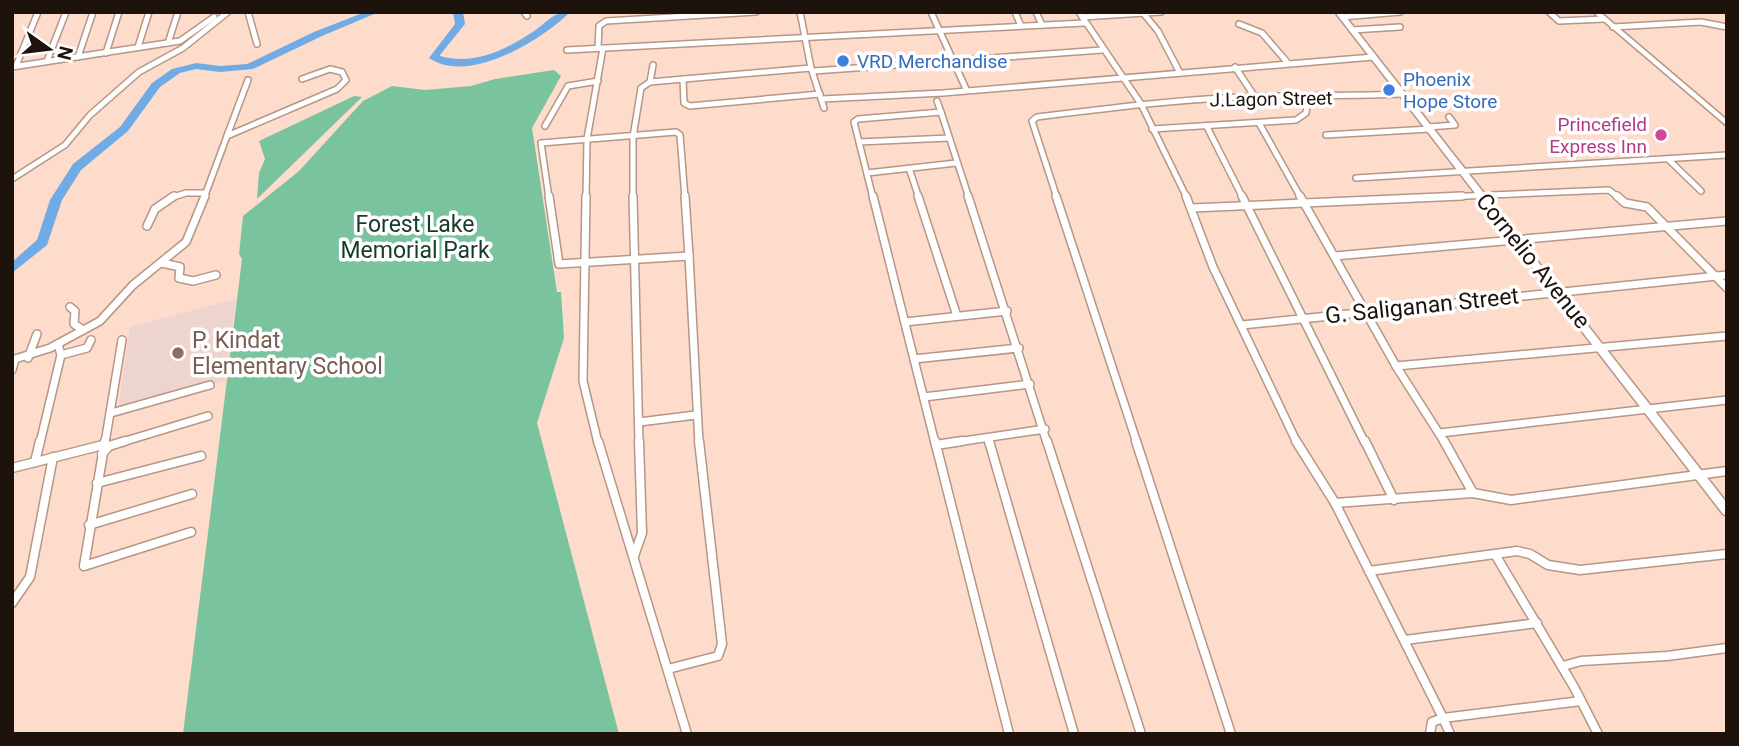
<svg xmlns="http://www.w3.org/2000/svg" width="1739" height="746" font-family="Roboto,sans-serif">
<style>
.education{fill:#eed4ce}
.green{fill:#79c49e}
.lines{fill:none;stroke-linecap:round;stroke-linejoin:round}
.river{fill:#70abe6;fill-rule:evenodd}
.street-far2-casing{stroke:#b69686;stroke-width:8}
.street-far1-casing{stroke:#b69686;stroke-width:10}
.street-casing{stroke:#b69686;stroke-width:11}
.secondary-casing{stroke:#b69686;stroke-width:3}
.street-far2{stroke:#fff;stroke-width:5}
.street-far1{stroke:#fff;stroke-width:7}
.street{stroke:#fff;stroke-width:8}
.secondary{fill:#fff;fill-rule:evenodd}
.shop-dot{fill:#3f7fe0;stroke:#fff;stroke-width:2.5}
.hotel-dot{fill:#d1479c;stroke:#fff;stroke-width:2.5}
.education-dot{fill:#8d6e63;stroke:#fff;stroke-width:2.5}
.labels{text-anchor:middle;dominant-baseline:central;stroke-width:7;stroke-linejoin:round;paint-order:stroke}
.far-shop-label{font-size:19px;fill:#366cbe;stroke:#fff;text-anchor:start}
.far-street-label{font-size:19px;fill:#1e120c;stroke:#fff}
.far-hotel-label{font-size:19px;fill:#b23c85;stroke:#fff;text-anchor:end}
.park-label{font-size:23px;fill:#153c2a;stroke:#fff}
.street-label{font-size:23px;fill:#1e120c;stroke:#fff}
.education-label{font-size:23px;fill:#785e54;stroke:#fff;text-anchor:start}
</style>
<rect width="100%" height="100%" fill="#fedccb"/>
<path class="education" d="M236,299L225,380L118,411L130,327Z"/>
<g class="green">
<path d="M554,70L561,76L532,128L557,292H561L564,338L537,423L619,734H183L242,259L239,254L243,216L299,171L363,101L392,86L425,90L471,86L495,79Z"/>
<path d="M354,96L362,97L257,199L259,173L265,159L259,141Z"/>
</g>
<g class="lines">
<g class="river">
<path d="M365,12H379L322,36L253,69L220,72L196,69L180,73L160,87L128,131L81,170L62,200L47,245L12,273V262L37,240L50,200L73,164L120,127L152,83L172,69L196,63L220,66L247,64L314,32Z"/>
<path d="M453,12H463L465,24L440,55V56C475,66 508,49 537,29C549,20 554,12 570,12C541,41 468,85 429,58L455,24Z"/>
</g>
<defs>
<g id="street-far2">
<path d="M248,12L257,44"/>
<path d="M524,12L527,16"/>
<path d="M800,12L811,68L824,108"/>
<path d="M931,12L966,89"/>
<path d="M1015,12L1021,26"/>
<path d="M1036,12L1042,25"/>
<path d="M1079,12L1141,104L1187,198"/>
<path d="M1549,12L1559,21L1604,19"/>
<path d="M1143,13L1158,31L1180,73"/>
<path d="M1082,17L1161,12"/>
<path d="M1342,17L1400,12"/>
<path d="M1239,24L1262,33L1287,62"/>
<path d="M1613,27L1701,22L1727,27"/>
<path d="M1352,30L1400,27"/>
<path d="M168,43L178,12"/>
<path d="M138,47L149,12"/>
<path d="M598,48L599,26L606,21L756,12"/>
<path d="M567,50L1084,23"/>
<path d="M106,53L119,12"/>
<path d="M78,57L93,12"/>
<path d="M47,61L66,12"/>
<path d="M16,66L38,12"/>
<path d="M12,67L180,41L214,17"/>
<path d="M1235,67L1255,97"/>
<path d="M814,71L1102,50"/>
<path d="M683,79L684,103L690,106L820,94"/>
<path d="M248,80L227,136L337,89L346,80L342,72L330,69L302,79"/>
<path d="M650,82L653,65"/>
<path d="M822,99L943,93L1373,57"/>
<path d="M937,101L941,112"/>
<path d="M1259,123L1301,198"/>
<path d="M545,126L568,86L598,81"/>
<path d="M1207,127L1243,198"/>
<path d="M1428,127L1455,125L1449,117"/>
<path d="M1152,129L1296,120L1306,113L1308,98"/>
<path d="M1326,135L1430,129"/>
<path d="M859,142L949,138"/>
<path d="M1668,159L1701,191"/>
<path d="M909,168L919,198"/>
<path d="M867,173L956,163"/>
<path d="M1356,178L1727,155"/>
<path d="M12,179L65,145L90,115L139,72L183,48L228,12"/>
<path d="M170,198L186,193H205"/>
<path d="M204,198L227,136"/>
<path d="M549,198L541,143L676,132L680,135L685,198"/>
<path d="M586,198L587,139L603,48"/>
<path d="M633,198V137L641,88L650,82L811,68"/>
<path d="M873,198L854,122L858,119L941,112L969,198"/>
<path d="M1057,198L1032,121L1037,117C1117,107 1197,97 1278,96C1319,95 1360,96 1401,94"/>
<path d="M1421,198L1609,190L1619,198"/>
</g>
<g id="street-far1">
<path d="M549,196L559,264L689,256"/>
<path d="M586,196L583,381L598,443"/>
<path d="M633,196L639,443"/>
<path d="M685,196L689,256"/>
<path d="M873,196L935,443"/>
<path d="M918,196L957,316"/>
<path d="M968,196L1047,443"/>
<path d="M1056,196L1137,443"/>
<path d="M1186,196L1213,267L1297,443"/>
<path d="M1242,196L1365,443"/>
<path d="M1300,196L1396,366L1445,443"/>
<path d="M1617,196L1625,203L1647,207L1727,288"/>
<path d="M1192,208L1462,196"/>
<path d="M147,226L155,209L174,196"/>
<path d="M689,256L699,443"/>
<path d="M1335,256L1727,221"/>
<path d="M162,263L180,267L179,278L193,281L216,275"/>
<path d="M70,307L75,311L74,324L83,330"/>
<path d="M905,322L1007,311"/>
<path d="M1242,325L1727,275"/>
<path d="M61,355L87,348L91,340"/>
<path d="M28,358L37,334"/>
<path d="M914,359L1019,348"/>
<path d="M1396,366L1727,336"/>
<path d="M12,370L15,359L50,348L100,321L133,285L186,242L205,196"/>
<path d="M924,397L1030,384"/>
<path d="M111,413L210,385"/>
<path d="M639,422L696,415"/>
<path d="M1440,433L1727,400"/>
<path d="M988,438L989,443"/>
<path d="M40,443L61,355L58,344"/>
<path d="M105,443L122,340"/>
<path d="M119,443L208,416"/>
<path d="M950,443L1045,429"/>
</g>
<g id="street">
<path d="M105,441L84,566L191,532"/>
<path d="M598,441L687,734"/>
<path d="M935,441L1009,734"/>
<path d="M989,441L1074,734"/>
<path d="M1047,441L1141,734"/>
<path d="M1136,441L1231,734"/>
<path d="M1296,441L1335,503L1443,718L1432,722L1430,734"/>
<path d="M1365,441L1394,500"/>
<path d="M1444,441L1473,493"/>
<path d="M936,445L962,441"/>
<path d="M102,454L109,446L125,441"/>
<path d="M35,462L40,441"/>
<path d="M12,468L103,445"/>
<path d="M97,483L201,456"/>
<path d="M1335,503L1473,493L1511,500L1727,471"/>
<path d="M89,525L192,494"/>
<path d="M634,556L642,533L639,441"/>
<path d="M1496,556L1574,687L1598,734"/>
<path d="M1369,571L1517,551L1530,554L1548,565L1580,570L1727,554"/>
<path d="M12,603L30,577L53,457"/>
<path d="M1405,640L1537,623"/>
<path d="M1563,666L1581,661L1667,656L1727,648"/>
<path d="M668,669L718,656L722,644L699,441"/>
<path d="M1450,734L1443,718L1581,701"/>
</g>
<g id="secondary">
<path d="M1335,12H1342L1727,503V516L1723,514Z"/>
<path d="M1593,12H1600L1727,120V126Z"/>
</g>
</defs>
<use href="#street-far2" class="street-far2-casing"/>
<use href="#street-far1" class="street-far1-casing"/>
<use href="#street" class="street-casing"/>
<use href="#secondary" class="secondary-casing"/>
<use href="#street-far2" class="street-far2"/>
<use href="#street-far1" class="street-far1"/>
<use href="#street" class="street"/>
<use href="#secondary" class="secondary"/>
</g>
<g class="shop-dot">
<circle cx="843" cy="61" r="7"/>
<circle cx="1389" cy="90" r="7"/>
</g>
<circle class="hotel-dot" cx="1661" cy="135" r="7"/>
<circle class="education-dot" cx="178" cy="353" r="7"/>
<g class="labels">
<g class="far-shop-label">
<text x="857" y="61">VRD Merchandise</text>
<text x="1403" y="79">Phoenix<tspan x="1403" dy="22">Hope Store</tspan></text>
</g>
<g class="far-street-label">
<text transform="translate(1271 99) rotate(-1)">J.Lagon Street</text>
</g>
<g class="far-hotel-label">
<text x="1647" y="124">Princefield<tspan x="1647" dy="22">Express Inn</tspan></text>
</g>
<g class="park-label">
<text x="415" y="224">Forest Lake<tspan x="415" dy="26">Memorial Park</tspan></text>
</g>
<g class="street-label">
<text transform="translate(1533 261) rotate(51)">Cornelio Avenue</text>
<text transform="translate(1422 306) rotate(-6)">G. Saliganan Street</text>
</g>
<g class="education-label">
<text x="192" y="340">P. Kindat<tspan x="192" dy="26">Elementary School</tspan></text>
</g>
</g>
<rect width="1739" height="746" fill="none" stroke="#1e120c" stroke-width="28"/>
<g transform="translate(49 49) rotate(104)" stroke="#ffffff" stroke-width="5" paint-order="stroke">
<path d="M0-5L12 26L0 18L-12 26Z" fill="#1e120c"/>
<text y="-10" font-size="19" font-weight="bold" text-anchor="middle" fill="#1e120c">N</text>
</g>
</svg>
